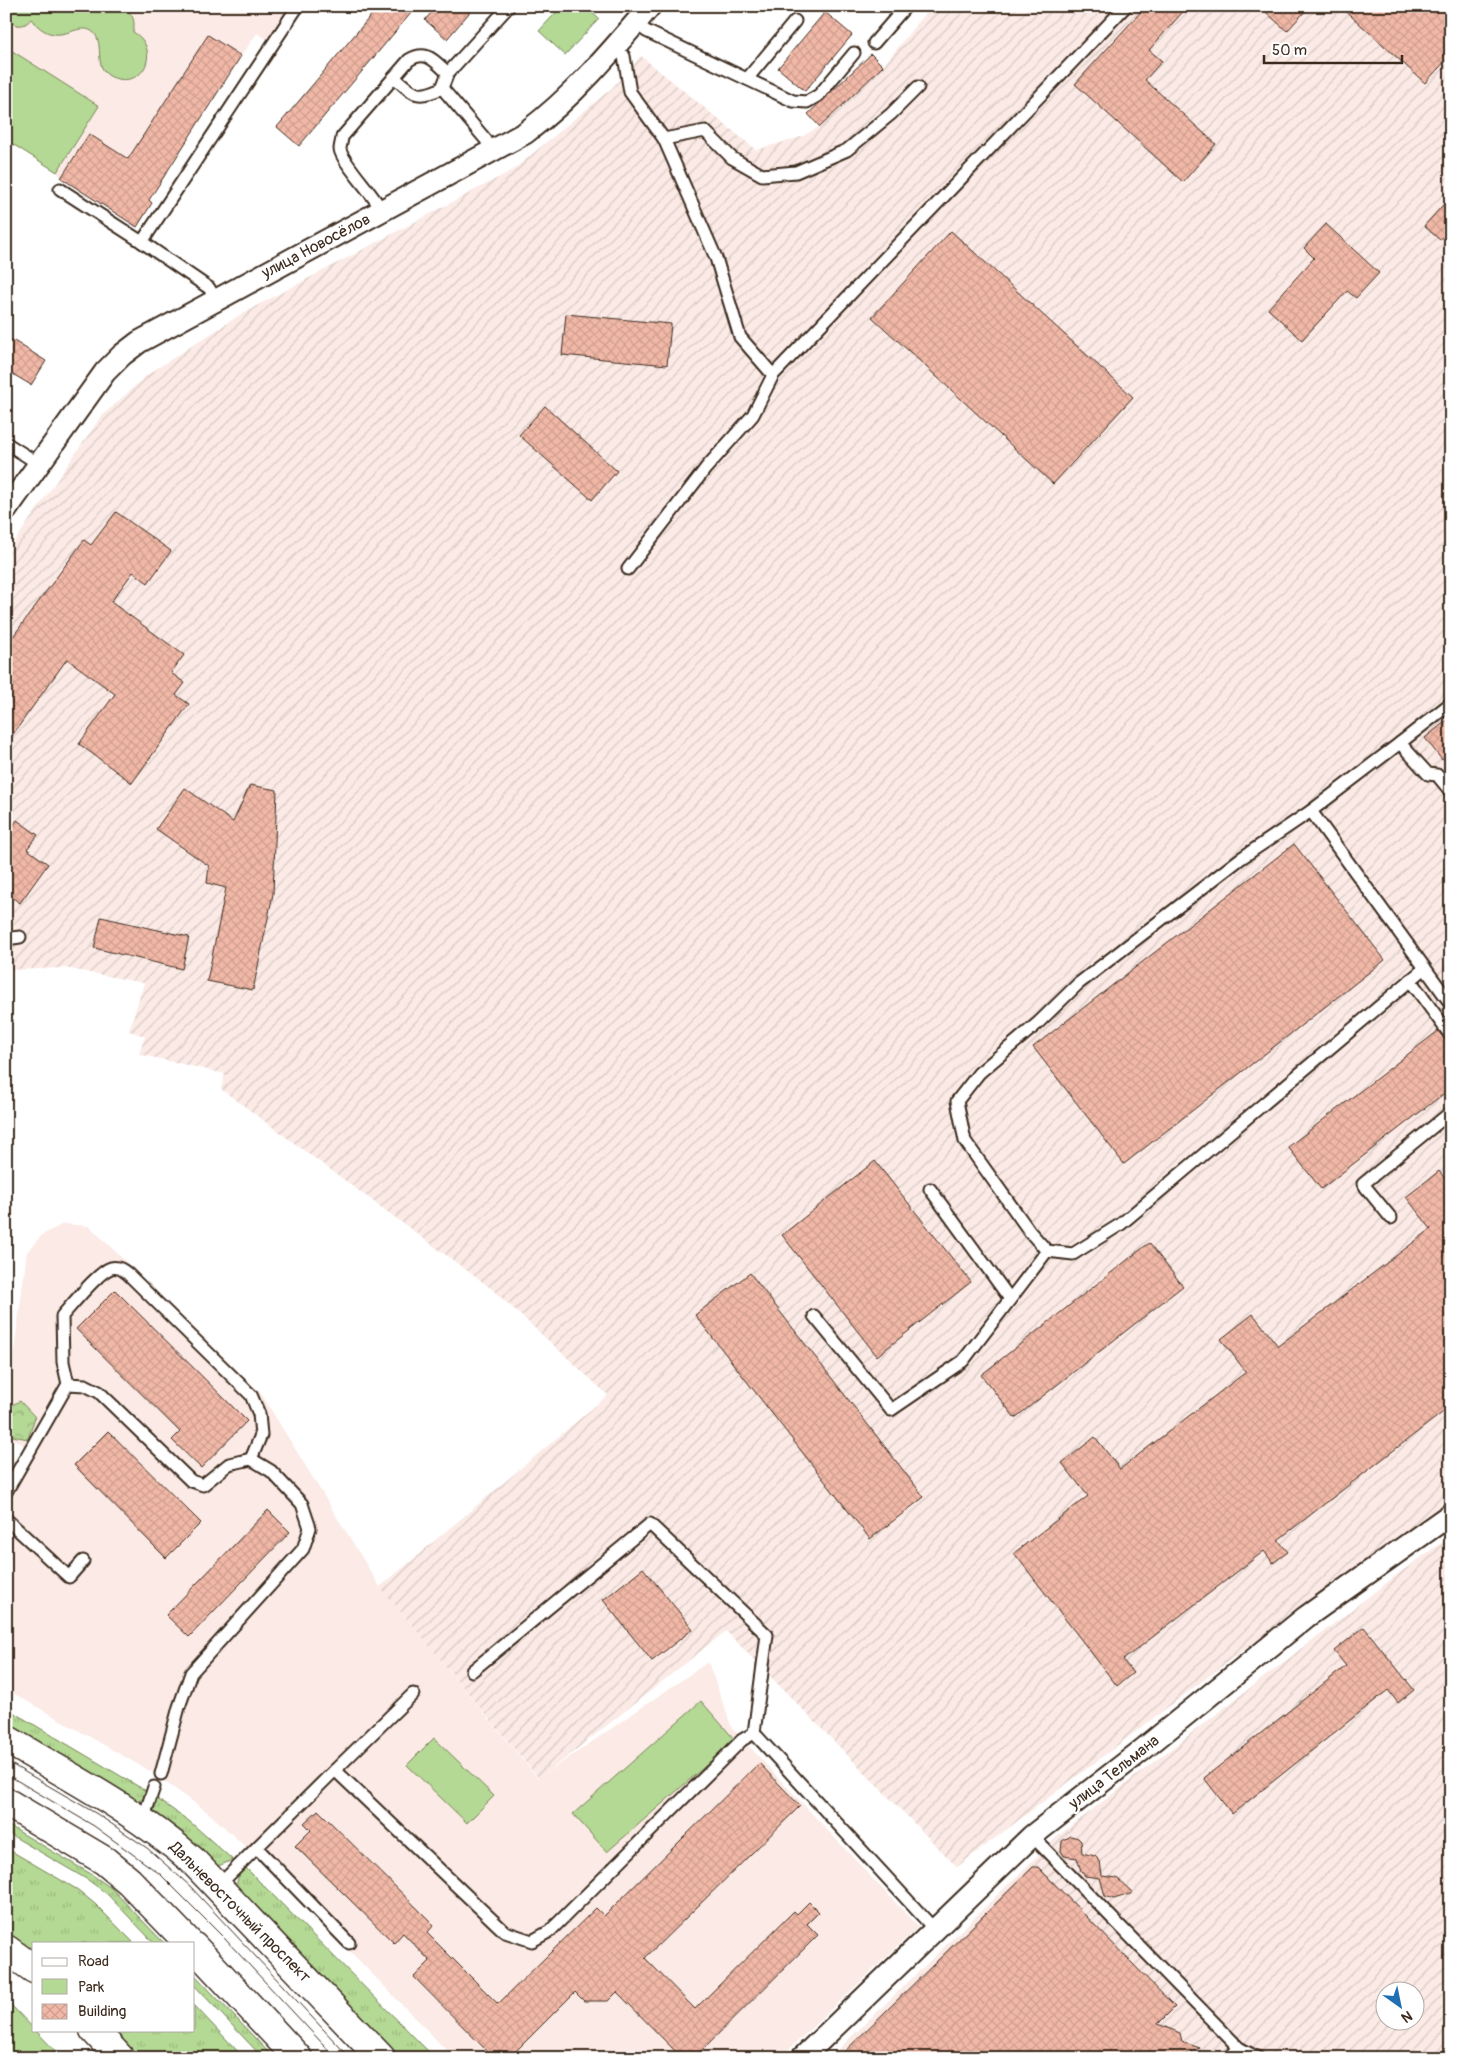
<svg xmlns="http://www.w3.org/2000/svg" width="1457" height="2064" font-family="Pangolin,sans-serif">
<style>
.built{fill:#fbeae5}
.industrial{fill:url(#industrial-furrows);fill-rule:evenodd}
.grass{fill:url(#grass-tufts);stroke:#788259}
.forest{fill:url(#forest-crowns);stroke:#788259}
.green{fill:#b4d994;stroke:#788259}
.building{fill:url(#building-cross-hatch);stroke:#3b2a1e}
.lines{fill:none;stroke-linecap:round;stroke-linejoin:round}
.lane-casing{stroke:#3b2a1e;stroke-width:15}
.street-casing{stroke:#3b2a1e;stroke-width:25}
.secondary-casing{stroke:#3b2a1e;stroke-width:31}
.lane{stroke:#fff;stroke-width:11}
.street{stroke:#fff;stroke-width:21}
.secondary{stroke:#fff;stroke-width:28}
.tram{stroke:#3b2a1e;stroke-width:1}
.labels{text-anchor:middle;dominant-baseline:central;stroke-width:5;stroke-linejoin:round;paint-order:stroke}
.street-label{font-size:16px;fill:#3b2a1e;stroke:#fff}
</style>
<defs>
<pattern id="industrial-furrows" width="10" height="10" patternUnits="userSpaceOnUse" patternTransform="scale(1.25)"><rect width="10" height="10" fill="#fbeae5"/><path d="M-1 1l2-2M0 10L10 0M9 11l2-2" fill="none" stroke="#d8c9c4"/></pattern>
<pattern id="grass-tufts" width="24" height="20" patternUnits="userSpaceOnUse" patternTransform="scale(1.25)"><rect width="24" height="20" fill="#b4d994"/><path d="M3 7l-1-3M5 7V3M7 7l1-3M15 17l-1-3M17 17v-4M19 17l1-3" fill="none" stroke="#9cba7f"/></pattern>
<pattern id="forest-crowns" width="20" height="18" patternUnits="userSpaceOnUse" patternTransform="scale(1.25)"><rect width="20" height="18" fill="#b4d994"/><path d="M2 6a3 3 0 1 1 6 0M12 15a3 3 0 1 1 6 0" fill="none" stroke="#9cba7f"/></pattern>
<pattern id="building-cross-hatch" width="8" height="8" patternUnits="userSpaceOnUse" patternTransform="scale(1.25)"><rect width="8" height="8" fill="#f1b8a7"/><path d="M0 0l8 8M0 8l8-8" fill="none" stroke="#d09e8f"/></pattern>
</defs>
<rect width="100%" height="100%" fill="#fff"/>
<filter id="ink" filterUnits="userSpaceOnUse"><feTurbulence type="fractalNoise" baseFrequency=".02" numOctaves="2"/><feDisplacementMap in="SourceGraphic" scale="10" xChannelSelector="R" yChannelSelector="G"/><feConvolveMatrix kernelMatrix="1 2 1 2 8 2 1 2 1" color-interpolation-filters="sRGB"/></filter>
<g filter="url(#ink)">
<g class="built">
<path d="M6,6H292L270,41L257,33L241,56L208,35L128,159L89,134L61,178L57,172L6,140Z"/>
<path d="M63,1224L89,1226L260,1392L380,1587L538,1779L708,1662L732,1728L918,1927L780,2058H454L274,1873L210,1814L153,1773L6,1689V1478L25,1446L6,1434V1414L27,1252L42,1235Z"/>
</g>
<g class="industrial">
<path d="M931,6H1451V1499L1238,1654L957,1867L726,1631L539,1779L380,1587L608,1395L492,1289L221,1089L225,1074L139,1054L145,1036L129,1031L144,983L65,968L6,970V554L100,418L147,375L243,313L513,170L612,88L641,56L756,150L801,137L821,126L883,66Z"/>
<path d="M1451,1536V2058H830L1058,1836L1398,1574ZM1384,1992H1414V2022H1384Z"/>
</g>
<g class="grass">
<path d="M6,1708L146,1791L144,1799L138,1801L6,1722Z"/>
<path d="M156,1798L189,1821L233,1860L218,1866L181,1831L154,1811Z"/>
<path d="M6,1824L91,1874L111,1888L164,1943H154L107,1894L88,1880L6,1832Z"/>
<path d="M6,1848L78,1890L95,1904L134,1943H34V1952L6,1934Z"/>
<path d="M246,1868L435,2058H398L237,1887C236,1878 240,1874 246,1868Z"/>
<path d="M194,1974L274,2058H263L194,1985Z"/>
<path d="M194,2005L244,2058H139L112,2030H194Z"/>
</g>
<path class="forest" d="M20,1401L35,1417L28,1439L13,1436L6,1430V1408Z"/>
<g class="green">
<path d="M7,6H93L96,10C101,10 103,7 107,6C124,3 138,14 133,32C159,46 148,85 118,79C89,73 107,44 93,32C76,19 58,52 31,19C24,28 14,27 7,18Z"/>
<path d="M562,6H585L599,19L565,55L539,31Z"/>
<path d="M6,47L99,106L57,172L6,140Z"/>
<path d="M701,1701L735,1740L607,1852L573,1814Z"/>
<path d="M434,1738L494,1796L467,1823L407,1765Z"/>
<path d="M6,2001L12,2006L62,2058H6Z"/>
</g>
<g class="building">
<path d="M379,6H417L299,146L277,127Z"/>
<path d="M437,6H475L447,39L425,20Z"/>
<path d="M1146,6H1188L1149,50L1162,61L1145,80L1216,144L1183,182L1075,84Z"/>
<path d="M1259,6H1310L1287,31Z"/>
<path d="M1340,6H1451V55L1425,83Z"/>
<path d="M825,12L852,35L805,91L778,68Z"/>
<path d="M208,35L241,56L149,200L152,203L137,227L61,178L89,134L128,159Z"/>
<path d="M871,54L883,66L820,127L808,114Z"/>
<path d="M1451,196V228L1440,240L1424,226Z"/>
<path d="M1326,224L1379,273L1356,298L1347,291L1302,340L1268,309L1314,258L1304,248Z"/>
<path d="M951,231L1133,397L1053,484L872,317Z"/>
<path d="M566,314L671,324L667,365L562,355Z"/>
<path d="M6,336L46,361L31,385L6,370Z"/>
<path d="M545,406L617,471L592,500L519,435Z"/>
<path d="M116,512L171,551L148,583L133,572L111,602L184,655L171,673L185,683L176,695L189,704L132,783L79,744L115,694L67,659L6,744V646L84,540L91,545Z"/>
<path d="M1451,717V753L1442,760L1425,738Z"/>
<path d="M250,785L277,790L273,894L253,990L207,981L226,888L207,883L209,866L156,829L185,788L233,822Z"/>
<path d="M17,820L38,835L27,849L48,864L20,903L6,893V836Z"/>
<path d="M1294,844L1385,960L1124,1164L1033,1047Z"/>
<path d="M101,917L189,937L182,969L94,948Z"/>
<path d="M1438,1031L1451,1046V1088L1321,1189L1288,1147Z"/>
<path d="M875,1161L971,1282L877,1356L782,1235Z"/>
<path d="M1439,1171L1451,1186V1406L1278,1540L1288,1552L1273,1563L1264,1551L1123,1660L1133,1673L1117,1686L1014,1553L1088,1496L1062,1463L1095,1437L1120,1469L1246,1372L1221,1339L1253,1314L1278,1346L1431,1229L1406,1197Z"/>
<path d="M1149,1243L1183,1286L1015,1418L981,1375Z"/>
<path d="M750,1273L924,1497L870,1539L695,1315Z"/>
<path d="M115,1290L247,1421L201,1468L172,1440L180,1432L76,1329Z"/>
<path d="M108,1431L201,1523L166,1558L74,1465Z"/>
<path d="M268,1510L290,1532L189,1637L166,1615Z"/>
<path d="M643,1568L693,1629L652,1661L603,1600Z"/>
<path d="M1364,1627L1414,1690L1398,1703L1388,1690L1232,1814L1204,1778L1346,1666L1334,1651Z"/>
<path d="M759,1763L800,1806L645,1958L695,2009L794,1911L797,1914L809,1902L819,1912L807,1924L818,1935L694,2058H682L617,1992L608,2001H584L575,1992L509,2058H494L414,1977L430,1961L403,1933L394,1943L295,1846L311,1830L304,1823L318,1810L434,1925L427,1933L498,2004L596,1908L604,1916Z"/>
<path d="M1071,1836L1078,1838L1081,1841L1082,1853L1095,1856L1100,1861L1102,1876L1117,1878L1133,1893L1114,1899L1105,1896L1100,1878L1085,1876L1081,1871L1077,1858L1064,1856L1061,1851L1062,1841Z"/>
<path d="M1033,1867H1038L1175,2007L1158,2024L1180,2033L1182,2042L1200,2048L1178,2058H838Z"/>
</g>
<g class="lines">
<defs>
<g id="lane">
<path d="M636,23L646,31L793,101L807,102L819,95L854,53"/>
<path d="M874,43L906,6"/>
<path d="M614,48L624,56L630,92L664,139L705,131L732,158L762,175L796,172L847,150L891,114L918,87"/>
<path d="M394,77C414,94 416,100 442,88"/>
<path d="M747,79L795,21"/>
<path d="M492,153L486,140L442,88L448,73L509,6"/>
<path d="M60,189L142,242L209,288L216,300"/>
<path d="M382,211C375,196 341,161 340,149C340,146 342,141 342,137L409,60C427,49 434,61 448,73"/>
<path d="M142,242L298,6"/>
<path d="M773,375L1126,6"/>
<path d="M6,443L39,464"/>
<path d="M628,569L706,468L753,415L773,375L740,337L716,258L664,139"/>
<path d="M1451,703L1400,743L1428,774L1437,775L1451,792"/>
<path d="M1400,743L1311,811L1451,1004"/>
<path d="M1311,811L1240,859L1078,984L1038,1023L979,1073L957,1101L965,1141L1030,1232L1047,1251L1073,1254L1121,1224L1425,968"/>
<path d="M6,939L20,937"/>
<path d="M1410,980L1451,1036"/>
<path d="M930,1189L1010,1299"/>
<path d="M1391,1218L1363,1184L1451,1112"/>
<path d="M814,1316L891,1410L963,1361L1047,1251"/>
<path d="M68,1384L85,1385L99,1392L191,1481L203,1485L229,1464L251,1459L271,1471L302,1504L310,1528L303,1549L191,1673L179,1707L161,1774"/>
<path d="M6,1492L68,1384L63,1362L62,1316C72,1305 98,1272 111,1268C118,1266 123,1270 128,1274L251,1395L259,1414L261,1435L251,1459"/>
<path d="M6,1519L69,1577L83,1561"/>
<path d="M472,1671L650,1524L767,1635L754,1733"/>
<path d="M335,1770L413,1694"/>
<path d="M143,1820L154,1787"/>
<path d="M1032,1836L1239,2048L1258,2058"/>
<path d="M257,1848L349,1943"/>
<path d="M217,1887L335,1770L505,1932L532,1941L550,1931L742,1740L754,1733L935,1930"/>
<path d="M1229,2058L1239,2048"/>
</g>
<g id="street">
<path d="M6,510L105,372L122,355L139,342L525,133C573,97 611,52 650,6"/>
<path d="M802,2058L1032,1836L1141,1751L1306,1617L1451,1514"/>
</g>
<g id="secondary">
<path d="M6,1739C70,1777 136,1811 192,1860L381,2058"/>
<path d="M6,1802L105,1861L129,1881L189,1943"/>
<path d="M194,1947L298,2058"/>
<path d="M6,1949L34,1969"/>
<path d="M94,2030L120,2058"/>
</g>
</defs>
<use href="#lane" class="lane-casing"/>
<use href="#street" class="street-casing"/>
<use href="#secondary" class="secondary-casing"/>
<use href="#lane" class="lane"/>
<use href="#street" class="street"/>
<use href="#secondary" class="secondary"/>
<g class="tram">
<path d="M6,1761L97,1814L147,1848L190,1886L350,2058"/>
<path d="M6,1774L94,1826L160,1874L225,1939L336,2058"/>
</g>
</g>
</g>
<g class="labels">
<g class="street-label">
<text transform="translate(316 246) rotate(-28)">улица Новосёлов</text>
<text transform="translate(1114 1772) rotate(-38)">улица Тельмана</text>
<text transform="translate(240 1912) rotate(45)">Дальневосточный проспект</text>
</g>
</g>
<rect width="1457" height="2064" fill="none" stroke="#fff" stroke-width="25"/>
<rect x="12" y="12" width="1432" height="2039" fill="none" stroke="#3b2a1e" stroke-width="2" filter="url(#ink)"/>
<rect x="32" y="1942" width="162" height="90" fill="#ffffff" stroke="#b1aaa5"/>
<rect x="42" y="1958" width="25" height="8" fill="#ffffff" stroke="#b1aaa5"/>
<text x="78" y="1966" font-size="15" fill="#3b2a1e">Road</text>
<rect x="42" y="1979" width="25" height="15" fill="#b4d994" stroke="#b1aaa5"/>
<text x="78" y="1992" font-size="15" fill="#3b2a1e">Park</text>
<rect x="42" y="2004" width="25" height="15" fill="url(#building-cross-hatch)" stroke="#b1aaa5"/>
<text x="78" y="2016" font-size="15" fill="#3b2a1e">Building</text>
<g transform="translate(1400 2006) rotate(147)"><circle r="24" fill="#ffffff" stroke="#b1aaa5"/>
<path d="M0-4L9 19L0 12L-9 19Z" fill="#1f6fb2"/>
<text y="-8" font-size="14" font-weight="bold" text-anchor="middle" fill="#3b2a1e">N</text>
</g>
<path d="M1264 55v8h138v-8" fill="none" stroke="#3b2a1e" stroke-width="2.5"/>
<text x="1272" y="55" font-size="15" fill="#3b2a1e" stroke="#ffffff" stroke-width="4" paint-order="stroke">50 m</text>
</svg>
